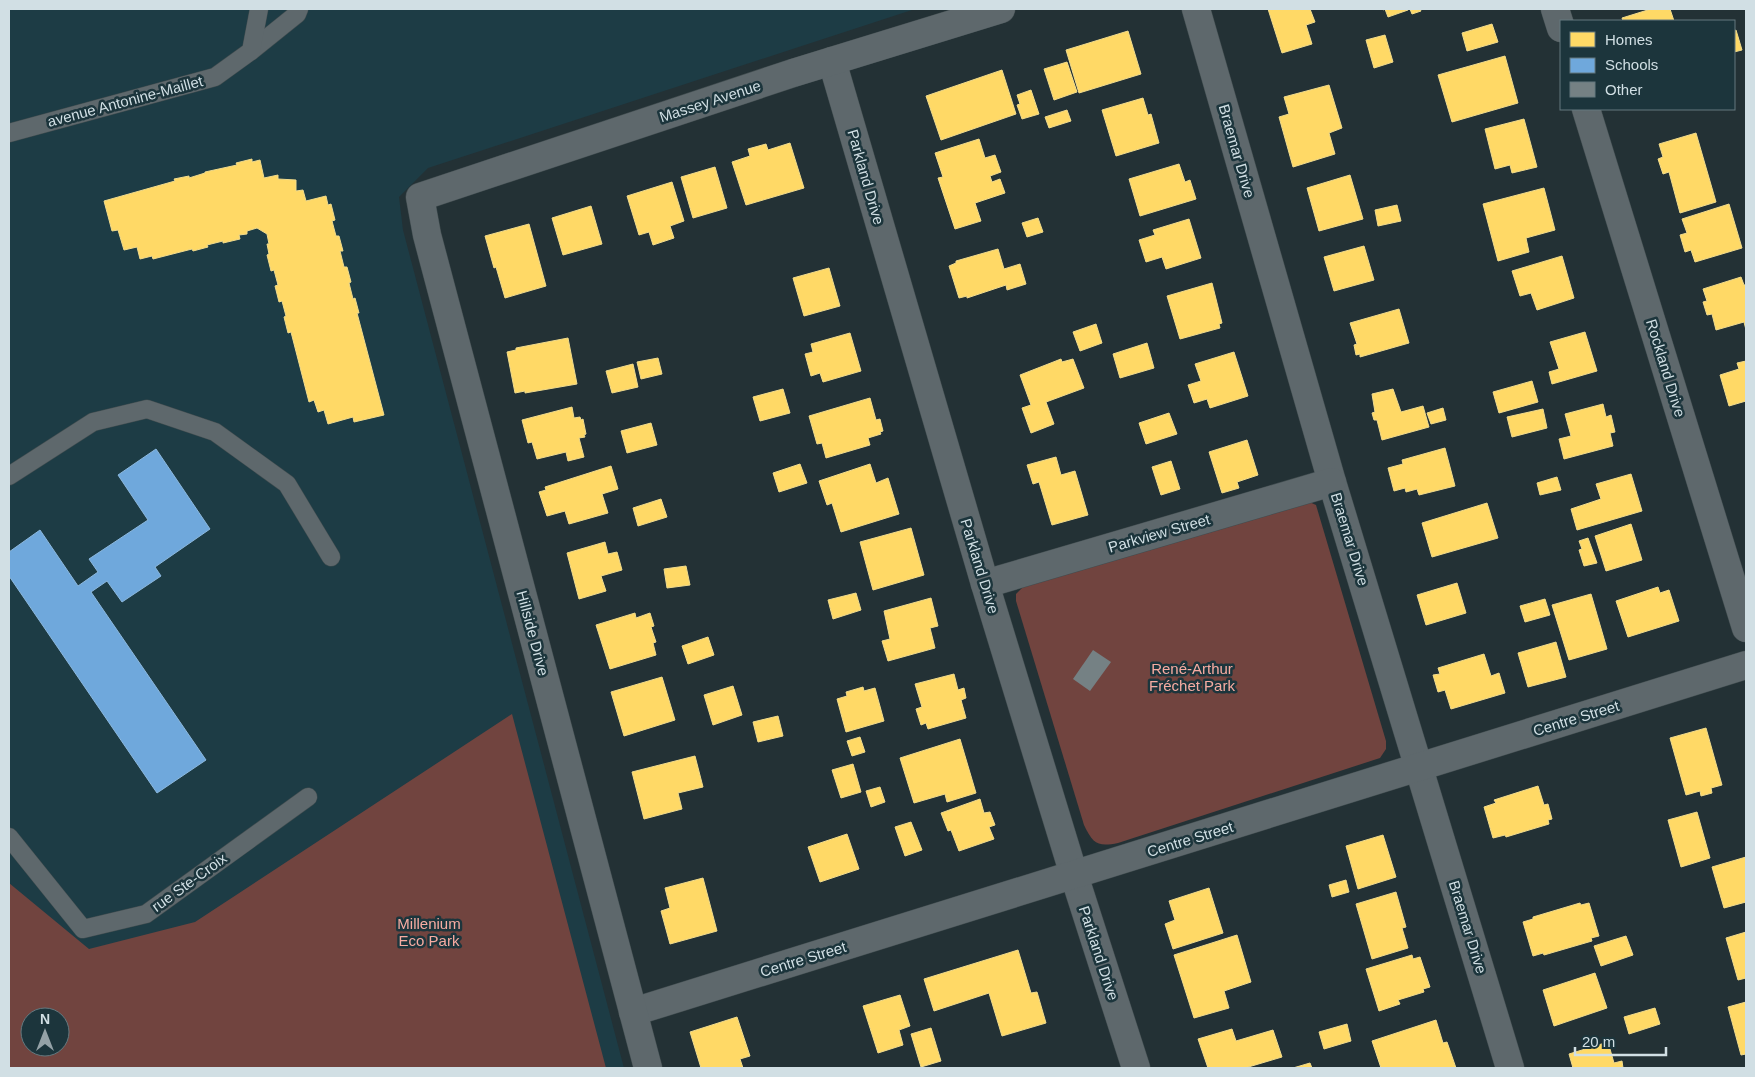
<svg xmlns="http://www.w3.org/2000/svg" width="1755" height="1077" font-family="Helvetica,sans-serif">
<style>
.built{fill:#1d3c45;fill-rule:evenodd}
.green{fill:#71443f;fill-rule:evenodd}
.homes{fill:#ffd966;stroke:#f1db8c}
.schools{fill:#6fa8dc;stroke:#8cb8de}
.building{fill:#758184}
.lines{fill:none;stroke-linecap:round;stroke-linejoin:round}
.service-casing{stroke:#404c4f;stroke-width:19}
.minor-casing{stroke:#404c4f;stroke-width:29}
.service{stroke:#5e686c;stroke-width:18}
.minor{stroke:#5e686c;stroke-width:28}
.labels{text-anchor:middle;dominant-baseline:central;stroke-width:5;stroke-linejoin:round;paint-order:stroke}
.street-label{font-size:15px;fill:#d1dfe4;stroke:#1c353c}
.park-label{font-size:15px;fill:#f7aca2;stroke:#1c353c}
</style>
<rect width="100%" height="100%" fill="#233135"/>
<path class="built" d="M9,9H915L428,168L399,197L403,230L624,1068H9ZM30,1017H60V1047H30Z"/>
<g class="green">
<path d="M1307,501L1316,505L1386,741V749L1380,758L1118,843C1098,847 1093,844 1084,825L1016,601V594L1024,586Z"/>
<path d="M512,714L606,1068H9V883L89,949L195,922ZM30,1017H60V1047H30Z"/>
</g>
<g class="homes">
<path d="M1268,9H1310L1315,22L1306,25L1312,44L1282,53Z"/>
<path d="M1383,9H1407L1408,10L1388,17L1385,9L1383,10Z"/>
<path d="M1410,9H1420L1421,11L1412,14Z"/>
<path d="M1651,9H1670L1674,21H1623L1622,18Z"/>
<path d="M1492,24L1498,42L1467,51L1462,33Z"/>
<path d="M1736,30L1742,50L1734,52V31Z"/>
<path d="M1128,31L1141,74L1079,93L1066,50Z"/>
<path d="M1385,35L1393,62L1374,68L1366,40Z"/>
<path d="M1505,56L1518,103L1452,122L1438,75Z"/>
<path d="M1067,62L1077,92L1054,100L1044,69Z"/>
<path d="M1002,70L1016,114L941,140L926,96Z"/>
<path d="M1329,85L1342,128L1329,133L1335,154L1293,167L1279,117L1289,114L1284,97Z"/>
<path d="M1031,90L1039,114L1022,119L1017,105L1020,104L1017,95Z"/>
<path d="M1143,98L1148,115L1151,114L1159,143L1116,156L1102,110Z"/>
<path d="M1067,110L1071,121L1049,128L1045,117Z"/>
<path d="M1524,119L1537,167L1512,173L1510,165L1495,169L1485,129Z"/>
<path d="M1696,133L1716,202L1680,213L1669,172L1663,174L1658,159L1663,157L1659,144Z"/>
<path d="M979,139L985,158L995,155L1001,172L990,176L992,182L1000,179L1005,193L975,203L981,221L955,229L938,178L943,177L935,153Z"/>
<path d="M790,143L804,188L746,205L732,162L750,156L748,149L766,144L768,150Z"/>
<path d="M252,159V162L260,160L264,178L278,175V179L296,180V191L303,190L306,201L326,196L328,205L331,204L335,220L332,221L336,236H339L343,251H340L344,267H347L351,282L349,283L353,299L355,298L359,313H357L384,415L354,422L353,417L328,424L324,410L318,412L314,400L309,402L291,332L288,333L284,317L286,316L282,301L279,302L275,286L278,285L274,270L271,271L267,255L269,254L267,244H269L267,234L257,228L247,231V234L239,235L240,239L223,243V241L207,245L208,247L193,251L192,249L153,259L152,256L140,259L137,247L124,250L118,230L112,231L104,201L175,181L174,179L189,176V178L205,173V172L237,165L236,163Z"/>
<path d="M1179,164L1185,182L1190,180L1196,199L1140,216L1129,179Z"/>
<path d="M715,167L727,208L693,218L681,177Z"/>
<path d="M1350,175L1363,219L1319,231L1307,188Z"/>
<path d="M672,182L684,221L670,226L674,238L653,245L649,232L639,235L627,196Z"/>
<path d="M1544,188L1555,230L1526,238L1529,252L1498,261L1483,204Z"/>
<path d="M1729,204L1742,248L1695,262L1691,250L1685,252L1680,235L1687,233L1682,219Z"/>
<path d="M1397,205L1401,221L1378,226L1375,210Z"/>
<path d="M591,206L602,244L563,255L552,218Z"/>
<path d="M1038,218L1043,232L1027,237L1022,223Z"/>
<path d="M1189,219L1201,258L1166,269L1162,257L1146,262L1139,240L1155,235L1153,230Z"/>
<path d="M529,224L546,286L505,298L496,267L494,268L485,236Z"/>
<path d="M1364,246L1374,280L1334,291L1324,257Z"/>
<path d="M998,249L1004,269L1020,264L1026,284L1007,290L1006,285L967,298V296L959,298L949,266L956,263V261Z"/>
<path d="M1562,256L1574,298L1537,310L1531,293L1520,296L1512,271Z"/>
<path d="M829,268L840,306L804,316L793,278Z"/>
<path d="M1741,277L1744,285H1746V330L1744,322L1716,330L1712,314L1707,315L1703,302L1707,301L1703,289Z"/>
<path d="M1212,283L1222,323L1219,324L1220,328L1180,339L1167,296Z"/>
<path d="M1399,309L1409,343L1360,357V354L1356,355L1354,345L1357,344L1350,323Z"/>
<path d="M1096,324L1102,343L1080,351L1073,332Z"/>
<path d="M1585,332L1597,371L1552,384L1549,372L1559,369L1550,342Z"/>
<path d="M850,333L861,371L823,382L820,373L811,376L805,354L813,352L811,344Z"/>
<path d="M568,338L577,384L525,393V391L515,393L507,352L516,350V348Z"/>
<path d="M1147,343L1154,368L1120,378L1113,354Z"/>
<path d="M1234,352L1248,396L1210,408L1207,399L1194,403L1188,385L1201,381L1195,364Z"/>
<path d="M658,358L662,374L641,379L637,362Z"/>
<path d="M1061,359L1062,362L1073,359L1084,388L1046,402L1054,424L1031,433L1022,408L1031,405L1020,375Z"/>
<path d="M1746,361V401L1729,406L1720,375L1739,369L1737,363Z"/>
<path d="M633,364L638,387L612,393L606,371Z"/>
<path d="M1532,381L1538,402L1499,413L1493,392Z"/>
<path d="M783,389L790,413L760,421L753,397Z"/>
<path d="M1393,389L1401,412L1423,406L1429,427L1382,440L1377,420H1374L1372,413L1375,412L1372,394Z"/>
<path d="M870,398L876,420L880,419L883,431L880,432L881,434L868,438L870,445L826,458L822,443L817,444L809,416Z"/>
<path d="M1603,404L1606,417L1611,415L1615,432L1610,433L1613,446L1564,459L1559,439L1571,436L1565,414Z"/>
<path d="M572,407L574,418L580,417L581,420L583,419L586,434L584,435L585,437L579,438L584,457L568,461L566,452L537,459L532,442L528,443L522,420Z"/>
<path d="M1443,408L1446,420L1431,424L1427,413Z"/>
<path d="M1543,409L1547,428L1512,437L1507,417Z"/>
<path d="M1169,413L1177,434L1146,444L1139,423Z"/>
<path d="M651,423L657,445L627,453L621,431Z"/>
<path d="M1247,440L1258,475L1237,482L1239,488L1222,493L1209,452Z"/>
<path d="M1445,448L1455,486L1419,495L1417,489L1406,492L1405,488L1394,491L1388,468L1403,464L1402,460Z"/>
<path d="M1056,457L1061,475L1075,471L1088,515L1052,525L1039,482L1033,484L1027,465Z"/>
<path d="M1171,461L1180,489L1161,495L1152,467Z"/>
<path d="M800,464L807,483L779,492L773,473Z"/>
<path d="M870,464L876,483L888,478L899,514L841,532L832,503L827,505L819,481Z"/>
<path d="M611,466L618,489L602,494L608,513L569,524L565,511L547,516L539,492L546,490L545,487Z"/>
<path d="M1631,474L1642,511L1577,530L1571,509L1601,499L1596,484Z"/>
<path d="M1557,477L1561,490L1540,495L1537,483Z"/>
<path d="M661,499L667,517L638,526L633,508Z"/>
<path d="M1487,503L1498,538L1432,557L1422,523Z"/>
<path d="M1631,524L1642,560L1606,571L1595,536Z"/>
<path d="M911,528L924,575L873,590L860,542Z"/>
<path d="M1588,538L1597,563L1584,566L1579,550L1582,549L1579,541Z"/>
<path d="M605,542L608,554L617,552L622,570L601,576L606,591L579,599L567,553Z"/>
<path d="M686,566L690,585L667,588L664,569Z"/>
<path d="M1457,583L1466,613L1426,625L1417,595Z"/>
<path d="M1658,587L1660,593L1669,590L1679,621L1628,637L1616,601Z"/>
<path d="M856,593L861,610L833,619L828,600Z"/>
<path d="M1591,594L1607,649L1569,660L1552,605Z"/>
<path d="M931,598L938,626L930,628L935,648L888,661L882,641L890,639L884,611Z"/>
<path d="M1545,599L1550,615L1525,622L1520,606Z"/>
<path d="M635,613L636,618L650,613L654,626L651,627L656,642L653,643L656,655L610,669L596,625Z"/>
<path d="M708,637L714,655L688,664L682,646Z"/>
<path d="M1556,642L1566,677L1528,687L1518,653Z"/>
<path d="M1484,654L1491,676L1499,673L1505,693L1451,709L1445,690L1438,692L1433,675L1440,674L1438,668Z"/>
<path d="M954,674L958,690L964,688L966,698L961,700L966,718L928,729L926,723L921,725L916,709L922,707L915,684Z"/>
<path d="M662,677L675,720L624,736L611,692Z"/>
<path d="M733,686L742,715L713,725L704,695Z"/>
<path d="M863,687L864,691L875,688L884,721L846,732L837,699L847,696L846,692Z"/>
<path d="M778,716L783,736L758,742L753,722Z"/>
<path d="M1706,728L1722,785L1711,788L1712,793L1701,796L1700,791L1686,795L1670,738Z"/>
<path d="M860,737L865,752L852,756L847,741Z"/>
<path d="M960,739L976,793L947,802L945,794L914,803L900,758Z"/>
<path d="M695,756L703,787L678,793L682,809L644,819L632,772Z"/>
<path d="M853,764L861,792L841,798L832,770Z"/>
<path d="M1538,786L1544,805L1548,804L1552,819L1548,820L1549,824L1506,837L1505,835L1493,838L1484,807L1496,803L1494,800Z"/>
<path d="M880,787L885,802L871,807L866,791Z"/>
<path d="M980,799L984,813L990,812L995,825L989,827L994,839L959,851L951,830L948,831L941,813Z"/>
<path d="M1697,812L1710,858L1681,867L1668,820Z"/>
<path d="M911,822L922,850L905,856L895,827Z"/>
<path d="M847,834L859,869L820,882L808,847Z"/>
<path d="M1383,835L1396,877L1358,889L1346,846Z"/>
<path d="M1746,857V902L1724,908L1712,867Z"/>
<path d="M703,878L717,931L670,944L661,911L670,908L665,888Z"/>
<path d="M1346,880L1349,892L1332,897L1329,885Z"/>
<path d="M1209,888L1223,933L1173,949L1165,924L1175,920L1169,901Z"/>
<path d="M1396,892L1406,927L1402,928L1408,948L1372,959L1356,904Z"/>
<path d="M1580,903L1581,905L1589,903L1599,936L1591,938L1592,941L1544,955L1543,953L1533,956L1523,922L1533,919V917Z"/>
<path d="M1746,932V978L1738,980L1726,938Z"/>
<path d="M1237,935L1251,982L1224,991L1229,1008L1194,1018L1174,955Z"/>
<path d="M1626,936L1633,955L1601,966L1594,946Z"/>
<path d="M1018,950L1031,993L1037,992L1046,1023L1002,1036L989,993L934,1011L924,979Z"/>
<path d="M1412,955L1413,959L1420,957L1430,987L1423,989L1424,992L1398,1000L1400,1004L1379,1011L1366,969Z"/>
<path d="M1595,973L1607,1008L1554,1026L1543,990Z"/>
<path d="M900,995L910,1026L899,1030L903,1045L878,1053L863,1006Z"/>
<path d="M1746,1002V1054L1741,1055L1728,1007Z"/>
<path d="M1655,1008L1660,1024L1629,1034L1624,1017Z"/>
<path d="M737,1017L750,1056L740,1059L743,1068H701L690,1032Z"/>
<path d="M1436,1020L1443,1043L1447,1042L1456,1068H1381L1372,1041Z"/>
<path d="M1347,1024L1351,1041L1324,1049L1319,1032Z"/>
<path d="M931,1028L941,1061L921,1067L911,1034Z"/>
<path d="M1232,1029L1236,1041L1273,1030L1282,1057L1245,1068H1208L1198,1039Z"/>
<path d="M1608,1042L1614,1063L1622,1061L1623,1068H1573L1569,1054Z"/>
<path d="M1310,1063L1312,1068H1293Z"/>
</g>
<path class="schools" d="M156,449L210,529L155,567L161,576L122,602L107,581L91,592L206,760L157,793L9,576V552L40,530L78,586L98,572L89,559L148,520L118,475Z"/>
<path class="building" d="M1093,650L1111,662L1090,691L1073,679Z"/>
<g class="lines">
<defs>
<g id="service">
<path d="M251,51L297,14L299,9"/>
<path d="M9,133L215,77L251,51L259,9"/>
<path d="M9,476L93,422L147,409L215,432L287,484L331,557"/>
<path d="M9,837L83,929L146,914L308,797"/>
</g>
<g id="minor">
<path d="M1196,9L1332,482L1510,1068"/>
<path d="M1555,9L1561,28"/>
<path d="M832,61L985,584L1074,875L1136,1068"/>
<path d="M1586,109L1746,628"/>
<path d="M985,584L1332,482"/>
<path d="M633,1012L1746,665"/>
<path d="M648,1068L427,235L420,197L793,73L1001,9"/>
</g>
</defs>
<use href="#service" class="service-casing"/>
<use href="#minor" class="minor-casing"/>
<use href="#service" class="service"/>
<use href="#minor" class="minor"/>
</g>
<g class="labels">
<g class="street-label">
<text transform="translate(125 101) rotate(-15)">avenue Antonine-Maillet</text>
<text transform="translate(710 101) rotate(-18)">Massey Avenue</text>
<text transform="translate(1237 151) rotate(74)">Braemar Drive</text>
<text transform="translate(866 177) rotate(74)">Parkland Drive</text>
<text transform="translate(1666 368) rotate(73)">Rockland Drive</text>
<text transform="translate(1159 533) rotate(-16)">Parkview Street</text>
<text transform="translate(1350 539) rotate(73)">Braemar Drive</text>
<text transform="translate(980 566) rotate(73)">Parkland Drive</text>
<text transform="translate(533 633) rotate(75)">Hillside Drive</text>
<text transform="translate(1576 718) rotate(-17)">Centre Street</text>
<text transform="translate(1190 839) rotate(-17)">Centre Street</text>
<text transform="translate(189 882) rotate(-36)">rue Ste-Croix</text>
<text transform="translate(1468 927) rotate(73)">Braemar Drive</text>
<text transform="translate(1099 953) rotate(72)">Parkland Drive</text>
<text transform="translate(803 959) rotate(-17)">Centre Street</text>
</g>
<g class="park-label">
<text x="1192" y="668">René-Arthur<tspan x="1192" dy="17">Fréchet Park</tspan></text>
<text x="429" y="923">Millenium<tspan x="429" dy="17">Eco Park</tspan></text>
</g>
</g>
<rect width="1755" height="1077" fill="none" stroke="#d1dfe4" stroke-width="20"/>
<rect x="1560" y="20" width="175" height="90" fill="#1c353c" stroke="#64797f"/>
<rect x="1570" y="32" width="25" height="15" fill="#ffd966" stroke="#64797f"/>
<text x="1605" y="45" font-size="15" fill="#d1dfe4">Homes</text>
<rect x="1570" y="58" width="25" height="15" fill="#6fa8dc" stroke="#64797f"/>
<text x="1605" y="70" font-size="15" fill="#d1dfe4">Schools</text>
<rect x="1570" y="82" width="25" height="15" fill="#758184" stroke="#64797f"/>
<text x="1605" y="95" font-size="15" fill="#d1dfe4">Other</text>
<g transform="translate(45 1032)"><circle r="24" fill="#1c353c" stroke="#64797f"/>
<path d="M0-4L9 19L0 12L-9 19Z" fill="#94a2a7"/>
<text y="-8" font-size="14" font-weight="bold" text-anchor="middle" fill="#d1dfe4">N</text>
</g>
<path d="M1575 1047v8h91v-8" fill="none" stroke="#d1dfe4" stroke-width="2.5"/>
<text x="1582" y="1047" font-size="15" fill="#d1dfe4" stroke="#1c353c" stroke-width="4" paint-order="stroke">20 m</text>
</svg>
